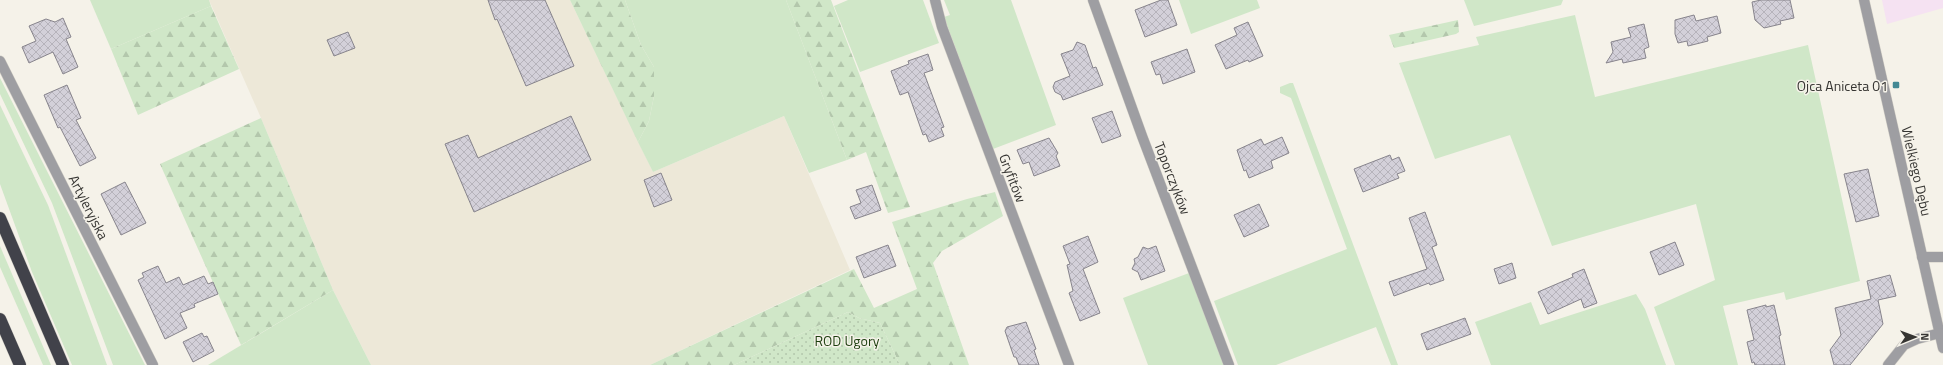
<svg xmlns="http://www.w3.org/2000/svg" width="1943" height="365" font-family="'Titillium Web',sans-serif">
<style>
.commercial{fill:#f5e2f2}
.built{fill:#ede8d8}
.grass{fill:#d0e7c8}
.forest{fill:url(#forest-firs)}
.garden{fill:url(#garden-dots)}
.building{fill:url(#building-cross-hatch);stroke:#87848c}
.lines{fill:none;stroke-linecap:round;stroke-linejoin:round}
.minor-casing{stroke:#cfccc4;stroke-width:11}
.motorway-casing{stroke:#cfccc4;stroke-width:13}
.minor{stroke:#9e9ea2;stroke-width:10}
.motorway{stroke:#41424a;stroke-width:12}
.poi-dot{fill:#438994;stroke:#f5f2e9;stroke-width:1.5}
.labels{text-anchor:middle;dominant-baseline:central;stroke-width:3;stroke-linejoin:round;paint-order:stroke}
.poi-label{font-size:14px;fill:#363532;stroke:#f5f2e9;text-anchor:end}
.street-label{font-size:14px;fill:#363532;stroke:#f5f2e9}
.park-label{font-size:14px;fill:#1d3f0f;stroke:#f5f2e9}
</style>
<defs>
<pattern id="forest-firs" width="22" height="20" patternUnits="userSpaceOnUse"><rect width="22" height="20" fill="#d0e7c8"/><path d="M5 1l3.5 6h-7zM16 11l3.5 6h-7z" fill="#b3c7ac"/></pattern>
<pattern id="garden-dots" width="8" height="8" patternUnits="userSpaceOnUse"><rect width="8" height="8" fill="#d0e7c8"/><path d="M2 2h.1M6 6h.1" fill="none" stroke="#b3c7ac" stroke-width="1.8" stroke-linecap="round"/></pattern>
<pattern id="building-cross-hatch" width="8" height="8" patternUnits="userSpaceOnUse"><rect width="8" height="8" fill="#d3d0d9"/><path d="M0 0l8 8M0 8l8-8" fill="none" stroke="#b6b3bb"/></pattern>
</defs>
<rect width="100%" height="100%" fill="#f5f2e9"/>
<path class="commercial" d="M1882,0H1943V8L1887,24Z"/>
<path class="built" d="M209,0H570L653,172L784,116L850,270L650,365H371L333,290L261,118Z"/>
<g class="grass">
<path d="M90,0H209L211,6L111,49Z"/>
<path d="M625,0H786L847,160L809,173L784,116L653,172L638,142L649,121L654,96V67L641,45Z"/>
<path d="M848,0H923L939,43L860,72L834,6Z"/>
<path d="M944,0H1011L1056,125L993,149L944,17L950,15Z"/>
<path d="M1179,0H1257L1260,8L1191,34Z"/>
<path d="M1464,0H1563L1561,5L1474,26Z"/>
<path d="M1575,15L1595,97L1808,45L1860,281L1786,300L1784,292L1723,306L1738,365H1675L1654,307L1715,280L1696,204L1552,246L1510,135L1435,159L1399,63L1479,45L1476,37Z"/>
<path d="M0,78L145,365H113L52,203L0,94Z"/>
<path d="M1290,83H1293L1398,365H1391L1376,327L1276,365H1238L1214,301L1347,249L1291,98L1280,93V87Z"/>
<path d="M0,105L48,205L107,365H72L32,272L0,184Z"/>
<path d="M0,246L51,365H43L0,267Z"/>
<path d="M1189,273L1224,365H1148L1123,298Z"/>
<path d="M333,290L371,365H208Z"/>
<path d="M1636,294L1645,309L1666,365H1491L1475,322L1531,302L1540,325Z"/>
</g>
<g class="forest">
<path d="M570,0H625L641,45L654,67V96L649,121L638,142Z"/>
<path d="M786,0H831L910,207L888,213L866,152L847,160Z"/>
<path d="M211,6L239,69L138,115L111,49Z"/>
<path d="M1458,20L1459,32L1456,34L1394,48L1389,35Z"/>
<path d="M261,118L333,290L241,345L160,164Z"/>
<path d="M995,192L1003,216L942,251L933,263L969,365H900L880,323L859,318L848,312L734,365H650L854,269L874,308L917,289L892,222L967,199Z"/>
</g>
<path class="garden" d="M848,312L859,318L880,323L900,365H734Z"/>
<g class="building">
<path d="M488,0H545L574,66L526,86L497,19L495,20Z"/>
<path d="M1161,0H1168L1177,25L1145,37L1135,10Z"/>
<path d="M1761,0H1790L1794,18L1780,21L1781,24L1764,28L1755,20L1752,2Z"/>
<path d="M1694,15L1696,21L1717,16L1721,33L1707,37L1708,41L1688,46L1687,41L1678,43L1675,34V20Z"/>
<path d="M63,18L71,37L66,39L78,67L63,74L53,52L29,63L22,47L36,41L29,26L46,19L55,22Z"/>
<path d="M1248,22L1263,56L1249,62L1248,60L1226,69L1215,45L1237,35L1234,28Z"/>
<path d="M1644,24L1649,47L1644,49L1646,58L1623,63L1622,59L1606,63L1613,52L1611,42L1631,37L1628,28Z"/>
<path d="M348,32L355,48L334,56L327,40Z"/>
<path d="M1077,42L1085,45L1093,68L1096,67L1103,85L1063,100L1061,95L1055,92L1053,87L1055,82L1070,76L1061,54L1073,50Z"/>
<path d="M1187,49L1195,72L1163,84L1160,74L1156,75L1151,62Z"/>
<path d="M928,54L933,70L924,73L944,127L941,128L944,136L929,142L926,134L923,135L908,92L900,95L891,71L909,64L908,61Z"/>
<path d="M67,85L81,118L76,120L96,158L80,166L60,127L58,128L44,95Z"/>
<path d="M1112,111L1121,136L1102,143L1092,118Z"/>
<path d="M571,116L591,160L474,212L445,144L468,135L478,158Z"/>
<path d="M1282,137L1289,153L1271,161L1273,168L1249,178L1246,170L1244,171L1237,150L1261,139L1264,145Z"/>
<path d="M1049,138L1058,153L1056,156L1060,166L1034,176L1029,162L1023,164L1017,150Z"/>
<path d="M1390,155L1392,160L1399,157L1405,171L1397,174L1399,178L1363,192L1354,169Z"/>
<path d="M1868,169L1879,216L1856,222L1844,174Z"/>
<path d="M661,173L672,200L654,207L644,180Z"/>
<path d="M125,182L146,223L121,235L101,194Z"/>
<path d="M872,185L881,210L855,219L850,207L861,203L856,190Z"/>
<path d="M1259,204L1269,226L1244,237L1234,215Z"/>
<path d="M1425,212L1437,245L1432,247L1444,280L1430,285L1429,283L1394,296L1389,282L1427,269L1409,218Z"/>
<path d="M1088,236L1098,262L1083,269L1100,313L1080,321L1069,293L1073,291L1067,265L1070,264L1063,246Z"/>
<path d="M1675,242L1684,265L1659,275L1650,252Z"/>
<path d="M888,245L896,266L864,278L856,257Z"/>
<path d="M1156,246L1165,271L1141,280L1138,272L1132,269L1135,263L1134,259L1138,257L1143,247L1148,249Z"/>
<path d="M1512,263L1516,278L1499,284L1494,269Z"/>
<path d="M158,266L166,283L179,277L183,285L204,276L208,284L213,282L218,294L194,304L195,307L180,313L187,328L165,339L138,280L144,277L142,273Z"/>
<path d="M1584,269L1597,303L1584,308L1581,299L1548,314L1538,292L1573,277L1572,274Z"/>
<path d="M1890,275L1896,296L1878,300L1883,324L1850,365H1834L1830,350L1841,335L1835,308L1871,299L1867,281Z"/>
<path d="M1766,305V307L1774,305L1781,335L1779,336L1785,365H1755L1754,362L1752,363L1747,342L1754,340L1747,310Z"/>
<path d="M1465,318L1471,334L1427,350L1421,334Z"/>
<path d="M1026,322L1036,349L1034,350L1039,365H1019L1016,357H1014L1005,331L1007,327Z"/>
<path d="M202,333L204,337L207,336L214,351L193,362L183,342Z"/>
</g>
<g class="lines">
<defs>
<g id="minor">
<path d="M935,0L942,27L1069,365"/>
<path d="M1093,0L1142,136L1229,365"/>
<path d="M1864,0L1943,348"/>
<path d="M0,61L153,365"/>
<path d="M1922,257H1943"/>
<path d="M1888,365L1904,345L1917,339L1940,333"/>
</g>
<g id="motorway">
<path d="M0,218L63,365"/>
<path d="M0,319L20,365"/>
</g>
</defs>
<use href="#minor" class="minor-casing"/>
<use href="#motorway" class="motorway-casing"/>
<use href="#minor" class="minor"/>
<use href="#motorway" class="motorway"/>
</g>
<rect class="poi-dot" x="1892" y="81" width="8" height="8" rx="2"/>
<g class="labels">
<g class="poi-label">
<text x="1888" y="85">Ojca Aniceta 01</text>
</g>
<g class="street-label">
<text transform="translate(1917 171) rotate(77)">Wielkiego Dębu</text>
<text transform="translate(1013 178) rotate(69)">Gryfitów</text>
<text transform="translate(1173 178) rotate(69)">Toporczyków</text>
<text transform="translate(89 207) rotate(63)">Artyleryjska</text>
</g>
<g class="park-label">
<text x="847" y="340">ROD Ugory</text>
</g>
</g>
<g transform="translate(1915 337) rotate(89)" stroke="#f5f2e9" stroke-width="3" paint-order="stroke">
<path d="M0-3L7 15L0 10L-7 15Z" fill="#363532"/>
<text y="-6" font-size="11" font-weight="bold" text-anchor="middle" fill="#363532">N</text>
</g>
</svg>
